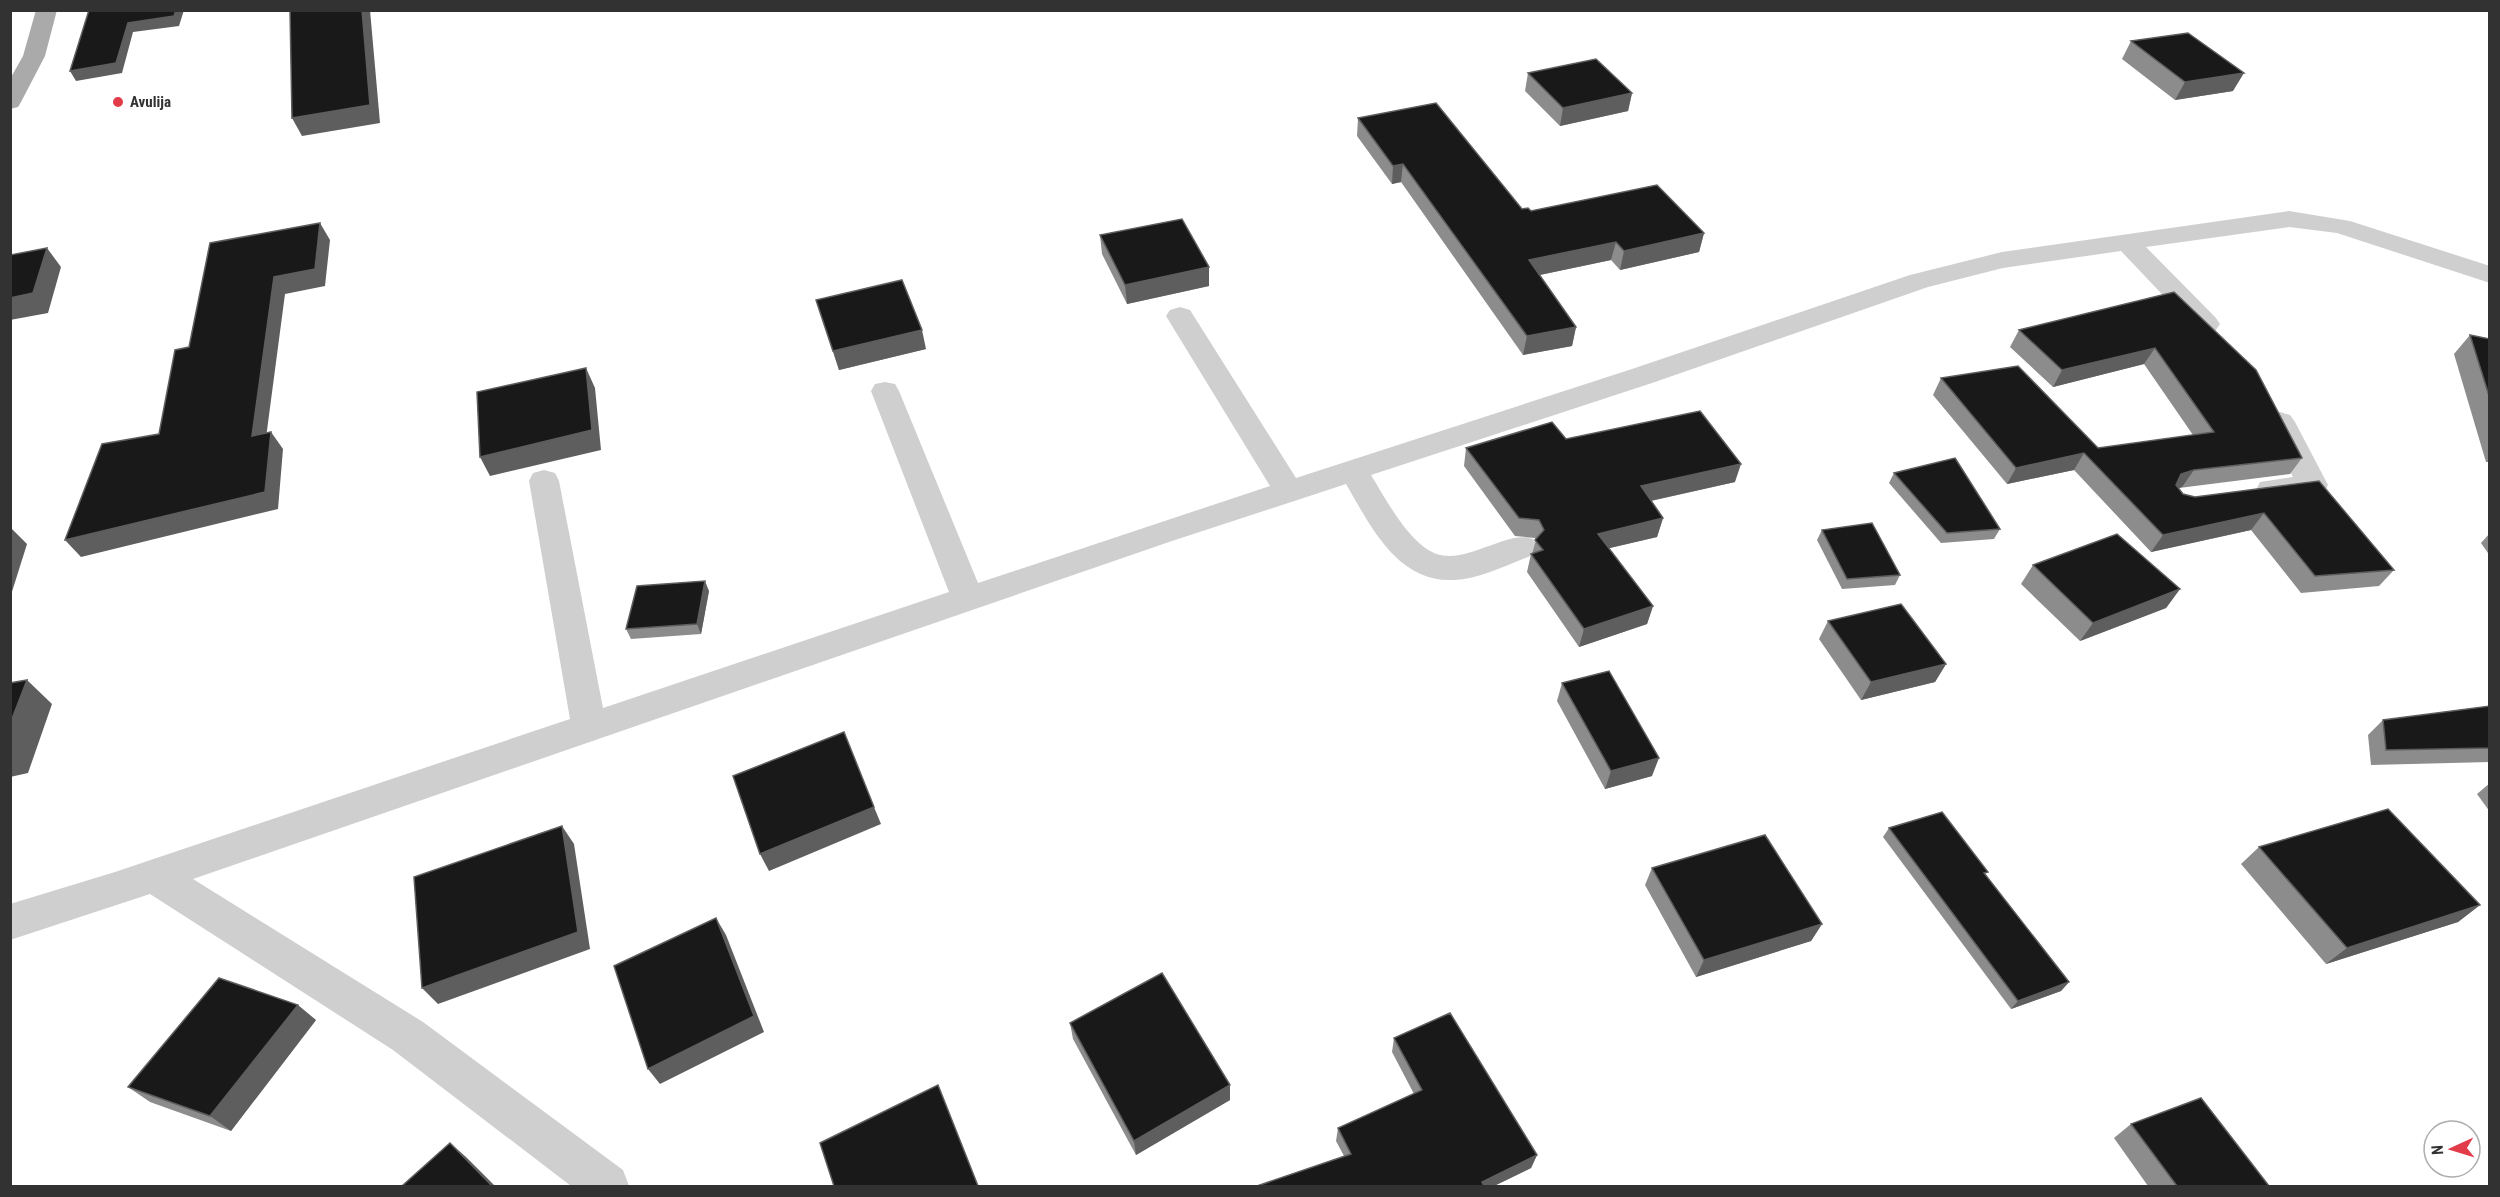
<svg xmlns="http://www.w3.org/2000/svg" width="2500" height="1197" font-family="'Roboto Condensed',sans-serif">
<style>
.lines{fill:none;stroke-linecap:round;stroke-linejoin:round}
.minor{fill:#cfcfcf;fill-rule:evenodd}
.major{fill:#aaa;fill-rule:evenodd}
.wall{fill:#8c8c8c}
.shaded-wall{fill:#5e5e5e}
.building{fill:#191919;stroke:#5e5e5e;stroke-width:1.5}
.poi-dot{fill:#e23b49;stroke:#fff;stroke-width:2}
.labels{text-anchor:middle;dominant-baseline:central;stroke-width:6;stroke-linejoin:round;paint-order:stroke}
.far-poi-label{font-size:15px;font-weight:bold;fill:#323232;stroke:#fff;text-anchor:start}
</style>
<rect width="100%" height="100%" fill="#fff"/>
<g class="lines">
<g class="minor">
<path d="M2289,211L2350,221L2490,266V283L2337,233L2289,227L2146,247L2216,318L2220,324L2216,330L2206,333L2196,330L2121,251L2003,268L1928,287L1652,383L1371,475C1386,499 1411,548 1440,555C1456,559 1474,551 1489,546C1504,541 1518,534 1533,539L1538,547L1533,555C1508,564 1480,579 1454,580C1397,583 1370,525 1346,484L1172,541L193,879L423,1022L623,1170L629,1186H571L393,1050L150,894L10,940V904L115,872L570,719L529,481L533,473L544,470L555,473L559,481L603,708L949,592L871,391L875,384L885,382L895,384L899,391L978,583L1270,486L1166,316L1170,310L1180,307L1190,310L1296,478L1632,369L1910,275L2002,252Z"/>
<path d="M2280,412L2290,415L2295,422L2328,485L2324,493L2271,501L2260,498L2256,490L2260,482L2293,477L2265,422L2270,415Z"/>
</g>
<path class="major" d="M36,10H57L45,56L21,102L18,107L10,109V79L23,56Z"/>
</g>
<g class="wall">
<path d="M2131,41L2233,91L2175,100L2122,59Z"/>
<path d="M1528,73L1632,93L1628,111L1560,126L1525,91Z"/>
<path d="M1358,118L1522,209L1531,211L1704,233L1699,252L1620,270L1611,260L1540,275L1576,327L1572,346L1523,355L1401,182L1392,184L1357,136Z"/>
<path d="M1100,235L1209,286L1127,304L1102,254Z"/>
<path d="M2174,292L2302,458L2290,474L2179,488L2183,494L2195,497L2319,481L2394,570L2379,586L2301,593L2251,530L2151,552L2074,470L2007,484L1933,395L1941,378L2098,448L2193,435L2144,364L2053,387L2010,347L2019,330Z"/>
<path d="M816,300L926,349L839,370Z"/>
<path d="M2470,335L2490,339V462H2486L2454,354Z"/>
<path d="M1566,439L1735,482L1651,501L1663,518L1657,537L1609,548L1653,606L1647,624L1579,647L1527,572L1531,554H1532L1536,540L1535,538L1515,536L1464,466L1466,448Z"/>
<path d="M1894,473L2000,529L1994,539L1941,543L1889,483Z"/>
<path d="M1822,530L1900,575L1895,585L1842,589L1817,540Z"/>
<path d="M2490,533V556L2481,543Z"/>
<path d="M2033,565L2180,589L2166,608L2080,641L2021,584Z"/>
<path d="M709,591L701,634L631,639L626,629Z"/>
<path d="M1828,621L1946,664L1935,682L1861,700L1819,639Z"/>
<path d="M1562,683L1652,776L1605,789L1557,701Z"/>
<path d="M2490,706V762L2371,765L2368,735L2383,720Z"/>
<path d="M2490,783V812L2477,794Z"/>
<path d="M1889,828L1985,875L2069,982L2061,991L2011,1009L1883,837Z"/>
<path d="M2259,847L2480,905L2458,922L2326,964L2241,864Z"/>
<path d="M1652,868L1822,924L1811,941L1696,977L1645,885Z"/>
<path d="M316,1020L231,1131L150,1102L128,1087Z"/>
<path d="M1070,1023L1230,1085V1100L1136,1155L1073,1039Z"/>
<path d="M1394,1038L1537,1155L1531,1168L1494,1186H1257L1344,1156L1336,1141L1338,1128L1414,1094L1392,1052Z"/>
<path d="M2131,1124L2269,1186H2148L2114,1138Z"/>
</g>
<g class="shaded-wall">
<path d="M176,10H184L179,26L133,32L122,73L76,81L70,71L128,23Z"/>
<path d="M362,10H370L380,123L302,136L292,118Z"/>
<path d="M2244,73L2233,91L2175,100L2185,82Z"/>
<path d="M1632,93L1628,111L1560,126L1563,108Z"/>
<path d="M1403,164L1401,182L1392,184L1393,166Z"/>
<path d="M320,223L330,240L325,286L285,294L264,453L252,436L274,277Z"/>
<path d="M1704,233L1699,252L1620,270L1624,251Z"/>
<path d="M1616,242L1611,260L1525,278L1529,260Z"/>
<path d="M47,248L61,267L48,313L10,320V298Z"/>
<path d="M1209,267V286L1127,304L1125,285Z"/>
<path d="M1576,327L1572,346L1523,355L1527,336Z"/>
<path d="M922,330L926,349L839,370L833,351Z"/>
<path d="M2155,348L2144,364L2053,387L2062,370Z"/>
<path d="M586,368L595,388L601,450L490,476L480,457Z"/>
<path d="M271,432L283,449L278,509L81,557L65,540Z"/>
<path d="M2084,453L2074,470L2007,484L2016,468Z"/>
<path d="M1741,464L1735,482L1636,504L1641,486Z"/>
<path d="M2194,470L2182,487L2170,491L2181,474Z"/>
<path d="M2264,513L2251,530L2151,552L2163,535Z"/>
<path d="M1663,518L1657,537L1593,552L1598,534Z"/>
<path d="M10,527L27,544L10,598Z"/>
<path d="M705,581L709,591L701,634L697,624Z"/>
<path d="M2180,589L2166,608L2080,641L2093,623Z"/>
<path d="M1653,606L1647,624L1579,647L1584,629Z"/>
<path d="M1946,664L1935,682L1861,700L1871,682Z"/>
<path d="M27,680L52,704L28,773L10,777V724Z"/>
<path d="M1659,758L1652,776L1605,789L1611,771Z"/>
<path d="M874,807L881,824L769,871L760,854Z"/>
<path d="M562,826L574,844L590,949L438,1004L422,988Z"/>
<path d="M2480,905L2458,922L2326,964L2347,948Z"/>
<path d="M716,918L726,935L764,1032L660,1084L648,1069Z"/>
<path d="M1822,924L1811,941L1696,977L1704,960Z"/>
<path d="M2069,982L2061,991L2011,1009L2018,1001Z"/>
<path d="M298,1005L316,1020L231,1131L210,1116Z"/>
<path d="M1230,1085V1100L1136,1155L1134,1141Z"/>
<path d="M450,1143L466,1157L495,1186H492Z"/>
<path d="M1537,1155L1531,1168L1494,1186H1480L1482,1182Z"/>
</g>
<g class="building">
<path d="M89,10H176L174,16L128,23L116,63L70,71Z"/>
<path d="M290,10H362L370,105L292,118Z"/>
<path d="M2188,33L2244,73L2185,82L2131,41Z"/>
<path d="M1596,59L1632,93L1563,108L1528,73Z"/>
<path d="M1436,103L1522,209L1528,208L1531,211L1657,185L1704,233L1624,251L1616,242L1529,260L1576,327L1527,336L1403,164L1393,166L1358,118Z"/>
<path d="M1182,219L1209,267L1125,285L1100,235Z"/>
<path d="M320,223L315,269L274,277L252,436L271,432L265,492L65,540L102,444L159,434L175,350L189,347L210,243Z"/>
<path d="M47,248L33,293L10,298V255Z"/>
<path d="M902,280L922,330L833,351L816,300Z"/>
<path d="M2174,292L2256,370L2302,458L2194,470L2181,474L2176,485L2183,494L2195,497L2319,481L2394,570L2315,576L2264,513L2163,535L2084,453L2016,468L1941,378L2018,366L2098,448L2214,432L2155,348L2062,370L2019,330Z"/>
<path d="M2470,335L2490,339V399Z"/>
<path d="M586,368L592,430L480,457L477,392Z"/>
<path d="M1700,411L1741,464L1641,486L1663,518L1598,534L1653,606L1584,629L1531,554L1543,550L1535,540L1544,530L1539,520L1519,518L1466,448L1552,422L1566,439Z"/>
<path d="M1955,458L2000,529L1947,533L1894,473Z"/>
<path d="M1872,523L1900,575L1847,579L1822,530Z"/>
<path d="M2117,534L2180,589L2093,623L2033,565Z"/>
<path d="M705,581L697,624L626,629L637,586Z"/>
<path d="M1901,604L1946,664L1871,682L1828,621Z"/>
<path d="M1609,671L1659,758L1611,771L1562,683Z"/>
<path d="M27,680L10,724V683Z"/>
<path d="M2490,706V748L2386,750L2383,720Z"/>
<path d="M844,732L874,807L760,854L733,776Z"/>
<path d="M2388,809L2480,905L2347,948L2259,847Z"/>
<path d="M1942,812L1988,872L1984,873L2069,982L2018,1001L1889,828Z"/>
<path d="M562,826L578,932L422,988L414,877Z"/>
<path d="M1765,835L1822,924L1704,960L1652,868Z"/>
<path d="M716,918L754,1016L648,1069L614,966Z"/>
<path d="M1162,973L1230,1085L1134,1141L1070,1023Z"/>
<path d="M219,978L298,1005L210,1116L128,1087Z"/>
<path d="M1450,1013L1537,1155L1482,1182L1484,1186H1257L1351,1154L1338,1128L1422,1090L1394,1038Z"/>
<path d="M938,1085L978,1186H834L820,1143Z"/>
<path d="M2201,1098L2269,1186H2177L2131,1124Z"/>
<path d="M450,1143L492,1186H402Z"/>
</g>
<circle class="poi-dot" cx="118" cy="102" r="6"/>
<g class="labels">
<g class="far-poi-label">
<text x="130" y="102">Avulija</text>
</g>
</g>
<rect width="2500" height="1197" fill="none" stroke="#323232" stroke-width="24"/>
<g transform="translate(2452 1149) rotate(266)"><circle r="28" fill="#ffffff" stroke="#adadad" stroke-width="1.5"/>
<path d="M0-4.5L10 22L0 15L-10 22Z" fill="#e23b49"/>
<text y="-9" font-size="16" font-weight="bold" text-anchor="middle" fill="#323232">N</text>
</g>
</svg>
